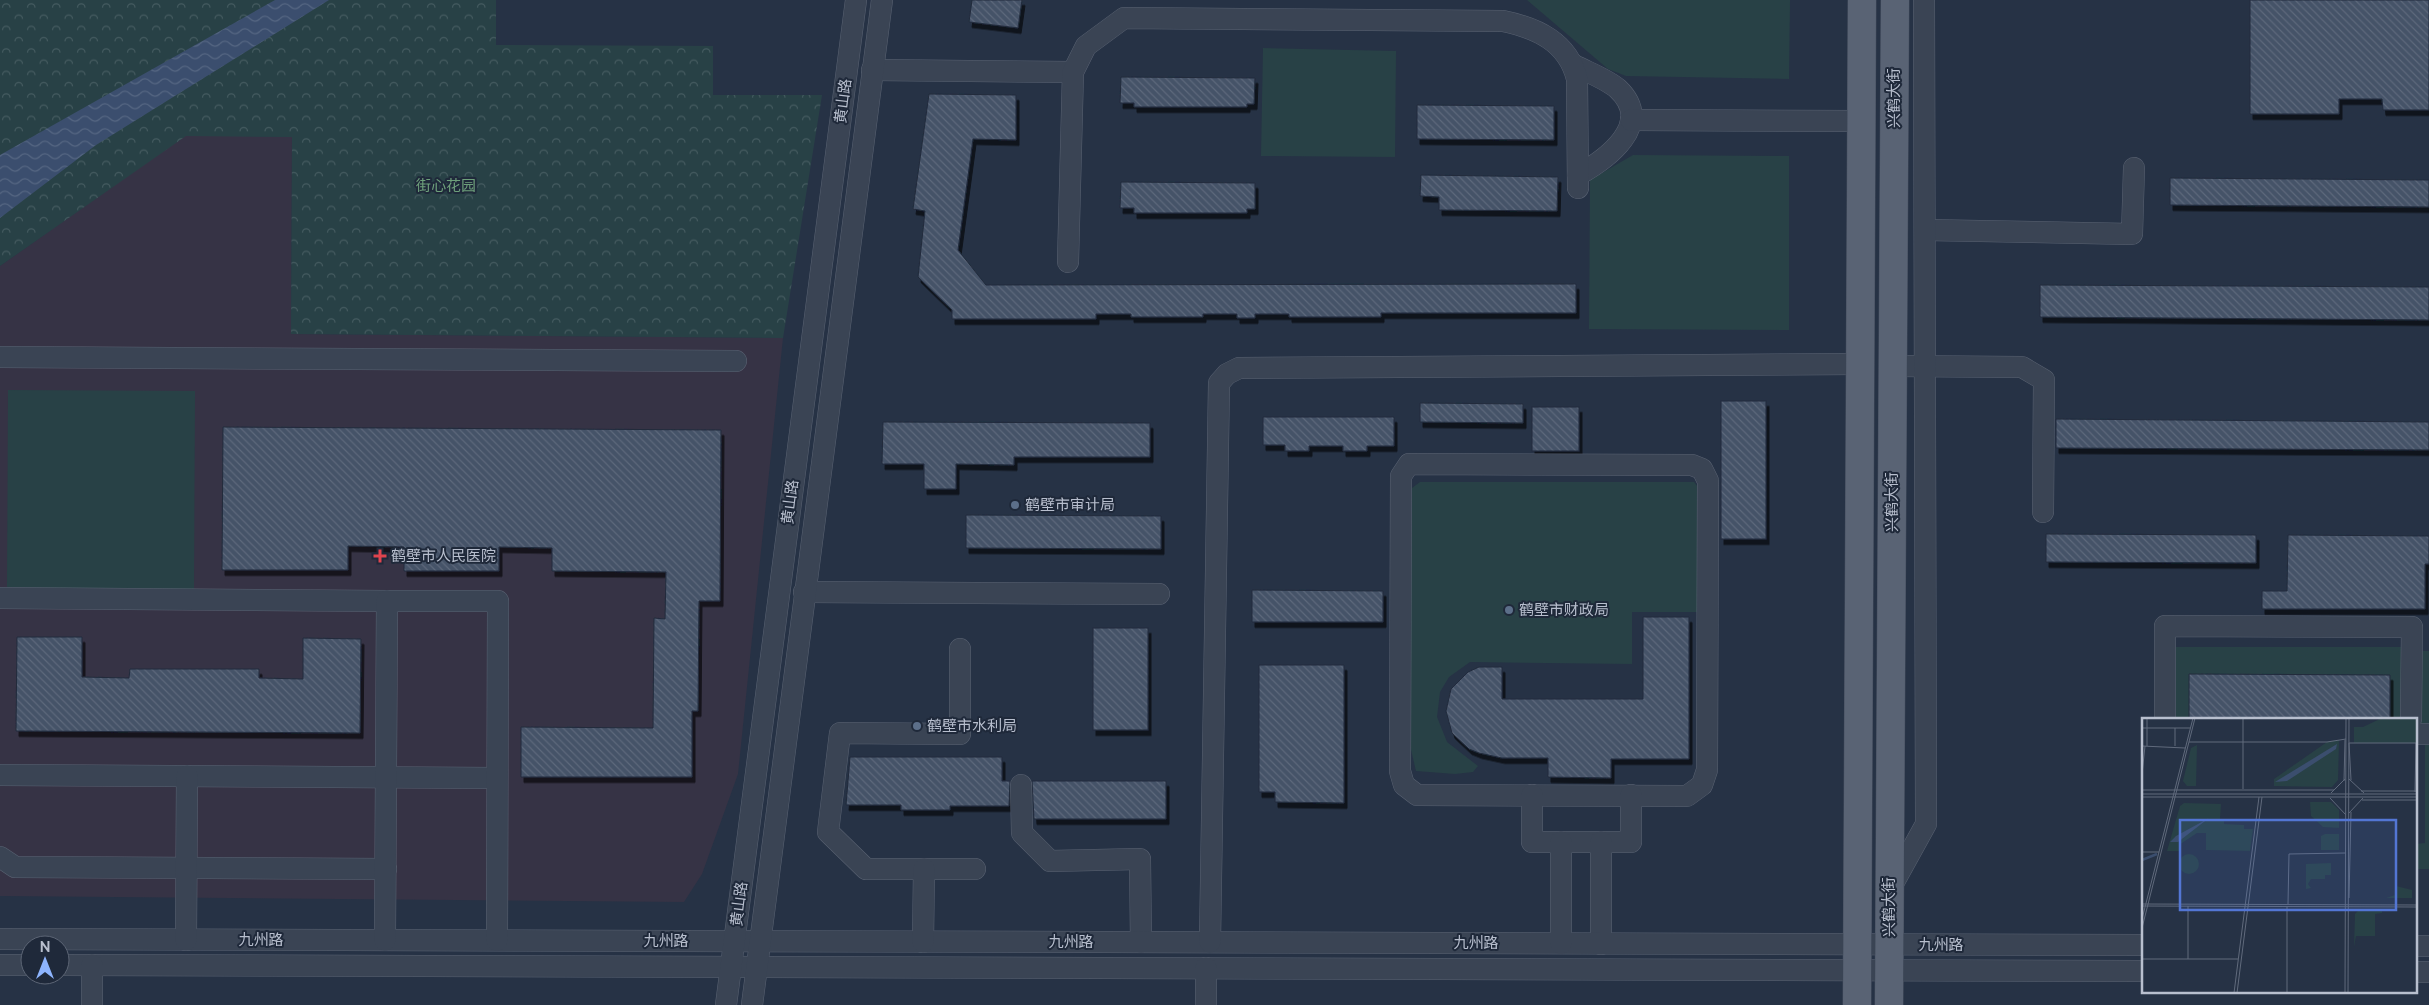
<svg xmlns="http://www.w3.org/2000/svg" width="2429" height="1005" font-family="Raleway,'Noto Sans SC',sans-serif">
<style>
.medical{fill:#363345}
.green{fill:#284146}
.park{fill:url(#park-crowns)}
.water{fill:url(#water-waves)}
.building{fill:url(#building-back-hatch);stroke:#212b3c;filter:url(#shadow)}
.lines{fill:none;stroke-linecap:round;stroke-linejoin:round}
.minor-casing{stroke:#596272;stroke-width:22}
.major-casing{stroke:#444d5e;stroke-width:29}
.minor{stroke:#3a4454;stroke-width:21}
.major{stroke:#596374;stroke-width:28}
.service-dot{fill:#5c6f8a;stroke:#1f293a;stroke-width:2}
.health-dot{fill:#e0444e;stroke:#1f293a;stroke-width:2}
.labels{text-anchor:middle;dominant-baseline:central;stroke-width:4;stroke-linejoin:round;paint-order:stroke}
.street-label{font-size:15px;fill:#b8bfce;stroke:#1f293a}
.park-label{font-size:15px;fill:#6ea07b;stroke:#1f293a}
.poi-label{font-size:15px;fill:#b8bfce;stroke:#1f293a;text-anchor:start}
.inset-river{fill:none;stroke:#3b4e6e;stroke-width:2.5}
.inset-road{fill:none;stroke:#606a7c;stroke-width:1}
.view{fill:#5376d4;fill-opacity:0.15;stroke:#5376d4;stroke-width:2.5}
.inset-edge{fill:none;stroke:#b8bfce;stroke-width:2.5}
</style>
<defs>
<pattern id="park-crowns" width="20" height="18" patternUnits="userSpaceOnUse" patternTransform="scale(1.25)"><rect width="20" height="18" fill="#284146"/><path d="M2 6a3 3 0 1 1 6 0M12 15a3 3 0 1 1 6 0" fill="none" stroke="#455b60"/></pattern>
<pattern id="water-waves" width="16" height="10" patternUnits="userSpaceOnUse" patternTransform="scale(1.25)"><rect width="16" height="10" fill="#3b4e6e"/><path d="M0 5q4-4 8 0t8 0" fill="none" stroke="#556682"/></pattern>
<pattern id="building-back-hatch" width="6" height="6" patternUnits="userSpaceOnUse" patternTransform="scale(1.25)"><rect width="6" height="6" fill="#455267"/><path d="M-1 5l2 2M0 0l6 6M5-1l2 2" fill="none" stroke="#5e697c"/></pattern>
<filter id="shadow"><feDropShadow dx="3" dy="5.5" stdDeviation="0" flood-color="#0009"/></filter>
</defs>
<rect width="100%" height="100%" fill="#263245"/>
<path class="medical" d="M186,135L292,137L291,334L783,338L738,774L702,874L684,902L0,896V266Z"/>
<g class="green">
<path d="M1527,0H1790L1789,79L1626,76L1608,69Z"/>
<path d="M1263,48L1396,51L1395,157L1261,156Z"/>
<path d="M1633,155L1789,156V330L1589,329L1590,180Z"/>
<path d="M8,390L195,391L194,590L7,589Z"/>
<path d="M1420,482H1694L1698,487L1700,612H1632V664L1470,662L1449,677L1440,692L1437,717L1447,742L1478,766L1473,772L1455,774L1416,771L1408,737V495L1412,488Z"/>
<path d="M2176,647H2401V719H2390V675L2190,674L2189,719H2176Z"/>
<path d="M2420,651H2429V723H2419Z"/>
<path d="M2425,742H2429V869H2415V844L2425,843Z"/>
</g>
<path class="park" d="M0,0H496V45L713,46V95H822L783,338L291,334L292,137L186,136L0,266Z"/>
<path class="water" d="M275,0H329L96,145L0,218V155Z"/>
<g class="building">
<path d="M972,0H1022L1018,28L969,22Z"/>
<path d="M2250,0H2429V110H2383L2382,99H2339V114H2250Z"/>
<path d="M1121,77L1255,78L1254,104H1247V107H1134V103H1120Z"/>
<path d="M929,94L1016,95V140L973,139L958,250L986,285L1576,284V313H1381V317H1289V314H1255V318H1237V314H1203V317H1131V314H1096V319H952V310L918,277L925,211L913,209Z"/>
<path d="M1417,105L1554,106V140L1417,139Z"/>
<path d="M1421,175L1558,177L1557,211L1439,210V197L1420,196Z"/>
<path d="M2170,178L2429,180V207L2170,205Z"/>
<path d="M1121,182L1255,183V209H1247V213H1134V208H1120Z"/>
<path d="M2040,285L2429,287V320L2040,317Z"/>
<rect x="1721" y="401" width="45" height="138"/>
<path d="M1420,403L1523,404V423L1420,422Z"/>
<rect x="1532" y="407" width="47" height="44"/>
<path d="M1263,417H1394V446H1367V451H1343V446H1309V451H1285V445H1263Z"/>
<path d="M2056,419L2429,422V450L2056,448Z"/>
<path d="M883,422L1150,423V457H1014V465L956,464V489H924V464H882Z"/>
<path d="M223,427L721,430L720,601H699L698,711H692V777H521V727L653,728L654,618L665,619L666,572L552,571V548L499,547V571H404V547L348,546V570H222Z"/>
<path d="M966,515L1161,516V549L966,548Z"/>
<path d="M2046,534L2256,535V563L2046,562Z"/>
<path d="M2288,535L2429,536V564H2425V609H2262V591H2287Z"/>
<path d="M1252,590L1383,591V622H1252Z"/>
<path d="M1643,617H1689V759H1611V778L1548,777V758H1502L1479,753L1469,749L1452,733L1446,711L1451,689L1468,672L1479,667H1502V699H1643Z"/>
<rect x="1093" y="628" width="55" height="102"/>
<path d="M17,637H82V677L129,678L130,669H259V678L303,679V638L361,639L360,733L16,731Z"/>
<path d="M1259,665H1344V803L1275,802V792H1259Z"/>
<path d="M2189,674L2390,675V719H2189Z"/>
<path d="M850,757H1002V781H1010L1009,806H950V810H901V805H846Z"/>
<path d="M1032,781H1166V819H1034Z"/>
</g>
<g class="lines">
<defs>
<g id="minor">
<path d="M1574,65C1587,72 1607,79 1618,89C1655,124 1607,159 1578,175"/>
<path d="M872,70L1073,72"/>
<path d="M1631,120L1861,121"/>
<path d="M1925,230L2132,234L2134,168"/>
<path d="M1068,262L1073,72L1086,46L1124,18L1503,21C1537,28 1568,42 1577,79L1578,188"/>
<path d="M0,357L736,361"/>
<path d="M1893,366L2022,367L2044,380L2043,512"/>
<path d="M1409,464L1692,465L1702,469L1708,481L1707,770L1702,785L1687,796L1417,795L1404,785L1400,771L1401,476Z"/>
<path d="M804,592L1159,594"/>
<path d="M0,598L387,601"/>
<path d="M960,649V734L840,733L828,832L866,869H975"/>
<path d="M2165,719V626L2412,627L2411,719"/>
<path d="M2415,734H2429"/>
<path d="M0,775L497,778"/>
<path d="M1021,785L1022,833L1050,861L1140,859L1141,942"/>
<path d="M1532,795V842H1631V795"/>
<path d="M1601,842V944"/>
<path d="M0,857L15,867L386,869"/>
<path d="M1889,891L1926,824L1924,0"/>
<path d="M0,939L2143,945"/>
<path d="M186,940L187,776"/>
<path d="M385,940L387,601H498L497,940"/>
<path d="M923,942L924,869"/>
<path d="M1210,942L1219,383L1227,374L1239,368L1860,364"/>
<path d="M1561,943V842"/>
<path d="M2415,946H2429"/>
<path d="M0,965H30"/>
<path d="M60,965L2143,971"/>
<path d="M1206,968V1005"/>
<path d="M2415,972H2429"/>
<path d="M92,1005V965"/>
<path d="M726,1005L856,0"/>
<path d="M752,1005L882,0"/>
</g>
<g id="major">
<path d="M1857,1005L1862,0"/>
<path d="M1889,1005L1895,0"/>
</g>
</defs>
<use href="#minor" class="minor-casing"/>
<use href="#major" class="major-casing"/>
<use href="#minor" class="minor"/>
<use href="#major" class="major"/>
</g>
<g class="service-dot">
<circle cx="1015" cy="505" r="5"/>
<circle cx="1509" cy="610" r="5"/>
<circle cx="917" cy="726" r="5"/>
</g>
<path class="health-dot" d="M377.5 548.5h5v5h5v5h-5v5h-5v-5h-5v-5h5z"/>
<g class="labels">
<g class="street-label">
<text transform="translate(1894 98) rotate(-90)">兴鹤大街</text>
<text transform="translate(843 101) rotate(-83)">黄山路</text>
<text transform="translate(790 502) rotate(-83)">黄山路</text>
<text transform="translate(1892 502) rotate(-90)">兴鹤大街</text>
<text transform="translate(739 904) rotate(-83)">黄山路</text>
<text transform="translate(1889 907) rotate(-90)">兴鹤大街</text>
<text x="261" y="940">九州路</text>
<text x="666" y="941">九州路</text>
<text x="1071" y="942">九州路</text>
<text x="1476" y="943">九州路</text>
<text x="1941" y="945">九州路</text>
</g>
<g class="park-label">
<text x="446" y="186">街心花园</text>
</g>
<g class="poi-label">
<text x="1025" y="505">鹤壁市审计局</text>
<text x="391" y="556">鹤壁市人民医院</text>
<text x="1519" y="610">鹤壁市财政局</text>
<text x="927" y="726">鹤壁市水利局</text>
</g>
</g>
<g transform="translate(2142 718)">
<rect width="275" height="275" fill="#263245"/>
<path d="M55,27L54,68H45L41,63L49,30ZM168,84H189L197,92V110L181,109L169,98ZM183,116H197V132H179V118ZM37 146a10 10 0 1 1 20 0a10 10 0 1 1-20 0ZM189,145V157H183V161H169L166,166L169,170L164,171V146ZM254,168L270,172V180H244L253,177ZM217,192H240V195L233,196V218H214L212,229L213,196Z" fill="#284146"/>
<path d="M240,0H275L274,25H212V9H221ZM197,22L196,62L190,69L132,68V61L185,24ZM42,85L79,86L78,101H82V106L102,107V111H111L108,133L64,132V115H55L37,127V133H25L38,88Z" fill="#284146"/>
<path d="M195,26L194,31L145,63L133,64ZM67,100L36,124H28L34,118Z" fill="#3b4e6e"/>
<path class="inset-river" d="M0,142L15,136"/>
<path class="inset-road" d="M0,10H48M33,10V28M47,24H185L204,21M0,28L43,30M5,28V0M0,56L3,28M207,61L222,75M209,62L207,25H275M202,63L203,22M101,71V0M0,72H192M219,73H275M273,74L274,25M189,75L203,61M0,76H275M0,79H275M188,80L204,97M220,82H275M207,95L221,80M0,134H17M207,180L209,94M0,186L275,187M146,186L147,136L203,135M0,188L275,189M145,188V275M0,201L51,0M0,210L53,0M0,241H96M46,241V188M92,275L117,79M95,275L120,79M203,275L204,0M206,275L207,0"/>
<path class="view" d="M38,102H254V192H38Z"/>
<rect width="275" height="275" class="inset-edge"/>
</g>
<g transform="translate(45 960)"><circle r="24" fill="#1f293a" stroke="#5c6575"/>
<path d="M0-4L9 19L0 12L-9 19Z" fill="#8db4fe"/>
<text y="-8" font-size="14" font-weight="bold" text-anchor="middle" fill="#b8bfce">N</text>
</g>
</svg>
